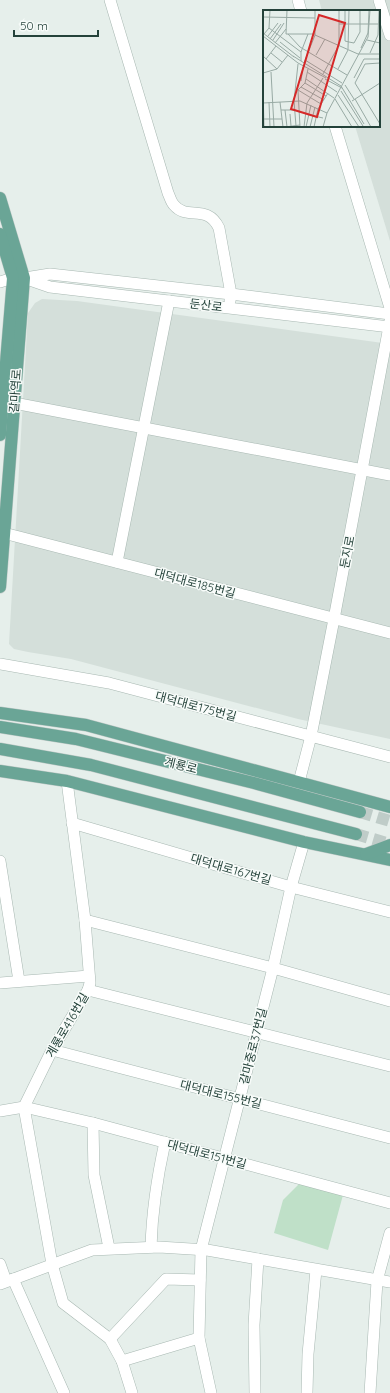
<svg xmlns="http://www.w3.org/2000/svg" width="390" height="1393" font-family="Quicksand,'Noto Sans KR',sans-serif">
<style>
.built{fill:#d4dfda}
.green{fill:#bfe0c8}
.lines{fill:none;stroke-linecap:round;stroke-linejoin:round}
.major-tunnel{stroke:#bfccc8;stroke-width:12;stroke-dasharray:12 6;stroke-linecap:butt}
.minor-casing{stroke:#a8b8b2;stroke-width:12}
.major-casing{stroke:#c2cac8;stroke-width:13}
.minor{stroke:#fff;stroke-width:11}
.major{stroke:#6aa596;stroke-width:12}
.labels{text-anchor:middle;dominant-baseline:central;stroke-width:3;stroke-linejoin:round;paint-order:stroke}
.street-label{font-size:12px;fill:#24423a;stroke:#f7fbf9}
.inset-road{fill:none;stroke:#98aaa4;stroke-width:1}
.view{fill:#d62828;fill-opacity:0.15;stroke:#d62828;stroke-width:2}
.inset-edge{fill:none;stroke:#24423a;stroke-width:2}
</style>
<rect width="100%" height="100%" fill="#e6efeb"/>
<g class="built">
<path d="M319,0H390V241L355,126H379V11H322Z"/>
<path d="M42,299L77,301L390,344V739L298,719L71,659L28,652L14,649L9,644L28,313L35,303Z"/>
</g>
<path class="green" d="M303,1180L343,1195L328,1250L274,1233L283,1200Z"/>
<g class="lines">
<g class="major-tunnel">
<path d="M360,812L390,821"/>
<path d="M356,834L390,844"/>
</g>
<defs>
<g id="minor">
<path d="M110,0L168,193C170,197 171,202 174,205C187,221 207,203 219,228L231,294L230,301"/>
<path d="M298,0L301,11"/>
<path d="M379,0L390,35"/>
<path d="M335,126L390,308"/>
<path d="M24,278L50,287L390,327"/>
<path d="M25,278L50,274L231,294L390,314"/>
<path d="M0,282L13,278"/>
<path d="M14,403L390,475"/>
<path d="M0,532L390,633"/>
<path d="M117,562L169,301"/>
<path d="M0,664L109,683L390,757"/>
<path d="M67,781L85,920L90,983L88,990L52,1050L24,1107L52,1264L63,1303L110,1339L122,1361L132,1393"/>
<path d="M299,782L311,736L334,619L390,321"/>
<path d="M72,823L291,887L390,912"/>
<path d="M0,861L19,981"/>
<path d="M85,920L273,968L390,1001"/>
<path d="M0,983L89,976"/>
<path d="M88,990L390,1066"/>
<path d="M52,1050L390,1138"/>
<path d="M0,1111L24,1107L93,1123L390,1203"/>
<path d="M93,1123L94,1175L109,1248"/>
<path d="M151,1247C152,1211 157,1178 165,1142"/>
<path d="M0,1264L6,1281"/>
<path d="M13,1279L64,1393"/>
<path d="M0,1284L92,1250L159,1247L207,1250L390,1282"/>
<path d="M110,1339L166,1279L200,1280"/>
<path d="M122,1361L199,1338"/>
<path d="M211,1393L199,1338L201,1250L273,968L291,887L304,842"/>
<path d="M255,1393L254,1325L258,1259"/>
<path d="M307,1393L308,1354L316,1270"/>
<path d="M370,1393L377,1281L390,1233"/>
</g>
<g id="major">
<path d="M0,198L24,278L0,587"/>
<path d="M0,234L13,278L0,435"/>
<path d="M0,713L86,725L390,807"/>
<path d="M0,727L76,739L254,783L360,812"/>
<path d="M0,749L91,765L356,834"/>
<path d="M0,771L67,781L304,842L390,860"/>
<path d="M366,854L390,845"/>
</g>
</defs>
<use href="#minor" class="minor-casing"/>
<use href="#major" class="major-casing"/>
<use href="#minor" class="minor"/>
<use href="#major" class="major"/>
</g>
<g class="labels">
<g class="street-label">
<text transform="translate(206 305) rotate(7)">둔산로</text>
<text transform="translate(15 391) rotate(-86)">갈마역로</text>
<text transform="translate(347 552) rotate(-79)">둔지로</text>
<text transform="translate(195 583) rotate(15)">대덕대로185번길</text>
<text transform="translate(196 706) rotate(15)">대덕대로175번길</text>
<text transform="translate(181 765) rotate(14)">계룡로</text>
<text transform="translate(231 869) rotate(16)">대덕대로167번길</text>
<text transform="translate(67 1025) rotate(-60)">계룡로416번길</text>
<text transform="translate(253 1046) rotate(-76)">갈마중로37번길</text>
<text transform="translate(221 1094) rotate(14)">대덕대로155번길</text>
<text transform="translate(207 1154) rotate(15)">대덕대로151번길</text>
</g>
</g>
<g transform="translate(263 10)">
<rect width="117" height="117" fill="#e6efeb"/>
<path class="inset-road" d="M24,0L23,24H52M82,0V31L86,32M0,7L52,8M76,14H117M6,18L38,42M0,23L31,47M1,24L6,18L7,0M25,24L37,37L84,65M52,25L95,44H117M0,26L35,53L63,68M5,26L15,13M7,29L18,14M10,30L21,13M104,30L117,33M17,32L37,48M86,32L91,33L97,22V0M12,33L23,19M98,38L105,23L106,1M85,39L86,0M8,43L19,52M107,43L115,25L116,0M53,45L62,29M0,46L14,59M30,46L78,76L101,114M3,49L13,36M42,50L79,73M38,51V42L45,24M41,53L52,25V0M117,53L102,54L92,73L117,114M75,59L85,40M8,62L11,117M44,62L74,82M0,63L14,59L25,45M60,64L76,35V0M91,68L101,49H117M43,69L71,88M62,69L79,78M38,71L40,57M42,73L63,86M82,75L91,89M38,77L61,90M0,78L1,117M35,80L58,94M78,81L100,116M75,85L96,117M72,89L89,117M92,89L108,117M31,91L35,54M31,91L33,116M89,91L117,73M6,92L7,117M17,92L20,117M0,93L37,91L64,103M18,100H32M22,100L24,117M27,104L28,116M47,105L60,108M1,109H19M22,117L37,115M37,117L35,80L42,73L45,59M41,117L44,93L60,68M43,117L48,95M47,117L52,97M51,117L55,99L65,83M60,117L64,103L105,27L107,0"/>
<path class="view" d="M56,5L82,13L54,107L28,99Z"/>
<rect width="117" height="117" class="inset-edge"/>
</g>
<path d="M14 30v6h84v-6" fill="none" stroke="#24423a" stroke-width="2"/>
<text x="20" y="30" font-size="12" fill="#24423a" stroke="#f7fbf9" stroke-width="3" paint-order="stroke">50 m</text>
</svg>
